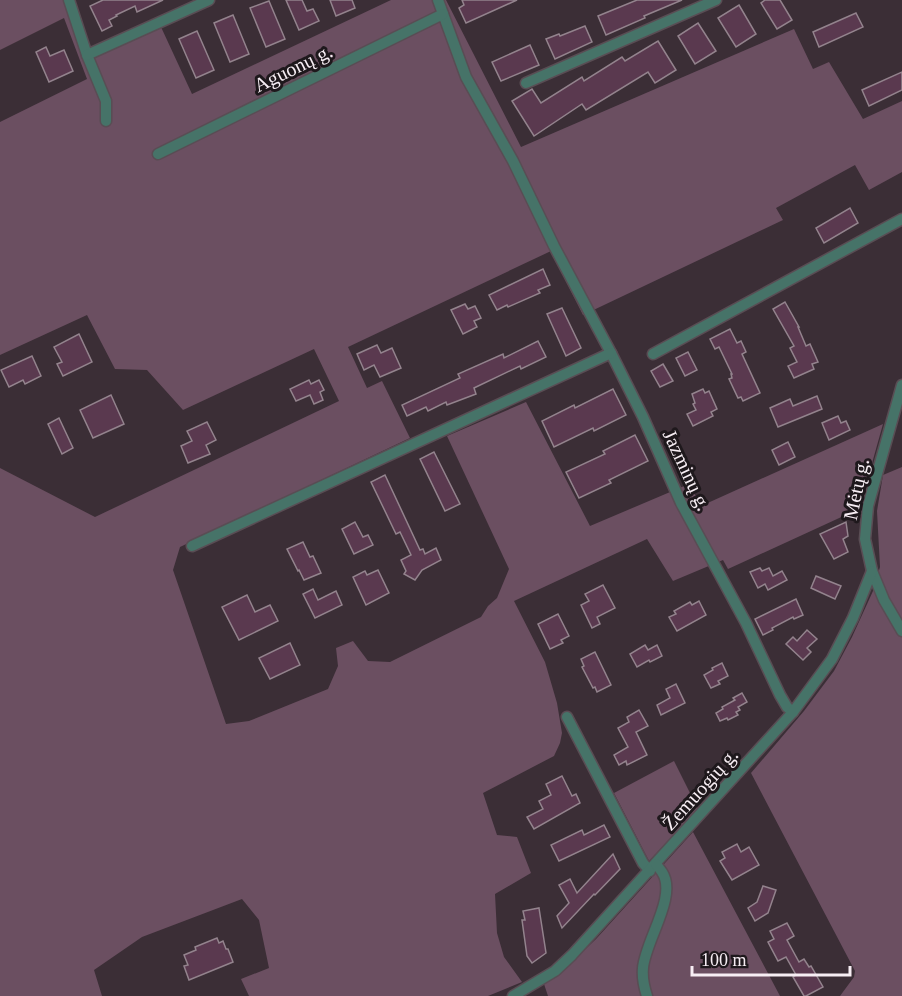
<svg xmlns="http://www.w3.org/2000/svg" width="902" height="996" font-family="'Times New Roman',serif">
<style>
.green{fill:#6b4f61}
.building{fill:#5a394f;stroke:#93838d;stroke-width:1.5}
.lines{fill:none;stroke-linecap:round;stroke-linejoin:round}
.street-casing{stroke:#594d54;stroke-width:13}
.street{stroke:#467368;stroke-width:10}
.labels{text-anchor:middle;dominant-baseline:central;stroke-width:6;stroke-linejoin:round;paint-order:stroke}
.street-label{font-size:20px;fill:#f7eef4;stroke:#1e181c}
</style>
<rect width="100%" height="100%" fill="#3b2e36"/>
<g class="green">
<path d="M0,0H74L93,57L161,27L192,94L391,0H446L521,147L794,29L813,69L829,62L863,119L902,101V172L869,190L855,165L776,208L783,220L583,315L551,251L348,347L367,388L382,381L410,438L180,547L173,570L226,724L249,721L328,689L338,666L336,648L353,641L368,661L390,662L481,617L488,606L497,598L509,569L447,436L526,402L590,526L689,484L701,506L883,424L869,474L861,508L728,569L723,560L673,581L647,539L514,601L545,662L557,703L562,733L560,743L554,756L483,793L497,835L517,837L531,873L495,894L497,933L504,957L522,982L488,996H249L241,979L269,968L259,920L242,899L142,937L94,970L102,996H0V468L95,517L339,401L314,349L183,410L147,370L115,369L87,315L0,355V122L87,79L64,18L0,50Z"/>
<path d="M902,467V996H840L854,977L855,971L751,773L804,711L834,671L852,637L873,591L880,567L877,511L883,475Z"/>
<path d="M674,761L698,809L649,861L614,793Z"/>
<path d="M693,832L780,996H548L544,984L562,971L596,939Z"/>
</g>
<g class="building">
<path d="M103,0H163L137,12L135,6L116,15L117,16L109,20L112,26L102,31L90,6Z"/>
<path d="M286,0H302L307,11L313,9L319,21L299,30Z"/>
<path d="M330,0H352L355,8L336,16Z"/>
<path d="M462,0H517L466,23L459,8L464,5Z"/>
<path d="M637,0H682L644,16L645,18L606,35L598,16Z"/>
<path d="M765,0H780L792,20L777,29L761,3Z"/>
<path d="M269,1L285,39L266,47L250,8Z"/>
<path d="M739,5L756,34L736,47L718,18Z"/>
<path d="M856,13L863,27L819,47L813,32Z"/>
<path d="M233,15L249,54L230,62L214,23Z"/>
<path d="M698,23L716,51L695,64L678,36Z"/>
<path d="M585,26L592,42L555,59L546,39L559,34L560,36Z"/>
<path d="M197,31L214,70L196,78L179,39Z"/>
<path d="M658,41L676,70L655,83L648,72L586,110L582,104L534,136L512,101L532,89L541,103L582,77L584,81L622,57L625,61Z"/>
<path d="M530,45L539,65L501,81L492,62Z"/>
<path d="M46,47L50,56L64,50L73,71L49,82L36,52Z"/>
<path d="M902,72V90L869,106L862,90Z"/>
<path d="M850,208L858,223L824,243L816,228Z"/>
<path d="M543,269L550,285L538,290L540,293L508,307L507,305L497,310L489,295Z"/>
<path d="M785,302L799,327H798L806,346L810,344L818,362L812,364L814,369L794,378L788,366L797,362L790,348L794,346L773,309Z"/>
<path d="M465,304L468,309L475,306L481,318L474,321L477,327L463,334L451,310Z"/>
<path d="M562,308L581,348L566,356L547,314Z"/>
<path d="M730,329L737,343L741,341L746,352L742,354L760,393L743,401L741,397L738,398L729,379L732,378L731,374H732L719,347L715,349L710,339Z"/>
<path d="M79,334L92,362L63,376L57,364L62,362L54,347Z"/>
<path d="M538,341L546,357L521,369L520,366L474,388L476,394L447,405L446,402L428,411L426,407L407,416L402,405L460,378L458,374L503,354L504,358Z"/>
<path d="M377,345L381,353L392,348L401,368L380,377L374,365L364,370L357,354Z"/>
<path d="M688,352L697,370L685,376L676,358Z"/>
<path d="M32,356L41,376L25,384L23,380L9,387L1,370Z"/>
<path d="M663,364L673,381L660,387L651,371Z"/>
<path d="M309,380L311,384L319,380L324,390L320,392L323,400L314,404L310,395L296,401L290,389Z"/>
<path d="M613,389L626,415L594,431L593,428L554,447L542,421L574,405L575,408Z"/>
<path d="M703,389L705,393L709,391L717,409L711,412L713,416L693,426L687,414L696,410L693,404L695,403L692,394Z"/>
<path d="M111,395L124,424L93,438L80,410Z"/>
<path d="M817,396L822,409L778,427L770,408L790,399L793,406Z"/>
<path d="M838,416L841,423L846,421L850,430L829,440L822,423Z"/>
<path d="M59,418L73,448L62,454L48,424Z"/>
<path d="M207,422L216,440L206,445L210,454L188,463L181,446L192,441L187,431Z"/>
<path d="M635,435L648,461L609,480L611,483L579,498L566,472L605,454L603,451Z"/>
<path d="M788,442L795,457L779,465L772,450Z"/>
<path d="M434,452L460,504L445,511L420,459Z"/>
<path d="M385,475L420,550L423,549L425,554L436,548L441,560L422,570L415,580L404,574L406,571L401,560L411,555L400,532L396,534L371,482Z"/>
<path d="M355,522L363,537L368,535L373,545L354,554L342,529Z"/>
<path d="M846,522L848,536L843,539L848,552L834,559L820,534Z"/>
<path d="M303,542L310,557L313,556L321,573L304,580L299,570L298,571L287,549Z"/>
<path d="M760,568L762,571L769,568L773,576L782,571L787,580L768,590L765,584L758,588L750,572Z"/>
<path d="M378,570L389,593L366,605L353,577L365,571L367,575Z"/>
<path d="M816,576L841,586L835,599L811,588Z"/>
<path d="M603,585L615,608L597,617L600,624L592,628L581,605L589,601L585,594Z"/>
<path d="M313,589L318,600L336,591L342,605L315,618L303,594Z"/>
<path d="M247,595L255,612L270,605L278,621L239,640L222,607Z"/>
<path d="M796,599L803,615L794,619L793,617L772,628L773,630L763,635L755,619Z"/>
<path d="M699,601L706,615L677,631L669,617L676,614L674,611L690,602L692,605Z"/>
<path d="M558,614L569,636L561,640L563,643L550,649L538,624Z"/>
<path d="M807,630L817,639L807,648L811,652L803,660L786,644L793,637L797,641Z"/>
<path d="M290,643L300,665L270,679L259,658Z"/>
<path d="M645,645L648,650L657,645L662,656L650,662L649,660L637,667L630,654Z"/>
<path d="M595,652L611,685L597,692L595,687L593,688L582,667L584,666L581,659Z"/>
<path d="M722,663L728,676L718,681L720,684L711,688L704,675L713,670L712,668Z"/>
<path d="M676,684L685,703L661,715L657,705L670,698L666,689Z"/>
<path d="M742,693L747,702L738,707L740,710L736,712L738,715L728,720L727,718L720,721L716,713L723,709L722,707L735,700L733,698Z"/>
<path d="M639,710L648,726L636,732L647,755L627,765L626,761L619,765L614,755L628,747L618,728L629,722L627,717Z"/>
<path d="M562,776L572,796L576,794L580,803L534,829L527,817L543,809L539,801L551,795L546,784Z"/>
<path d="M604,825L610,837L559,861L551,845L582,830L584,835Z"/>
<path d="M737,844L741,852L749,847L759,865L732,880L720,861L725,858L722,852Z"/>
<path d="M613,854L620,869L595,895L594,894L562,928L557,916L569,903L559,885L570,879L577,893Z"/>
<path d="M763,886L776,890L768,913L755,921L748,908L757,902Z"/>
<path d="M539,908L546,953L532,963L527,956L522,920H525L523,911Z"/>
<path d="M787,923L794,936L787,940L799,962L804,959L809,967L811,966L823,987L806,996H804L793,977L796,975L786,957L778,961L768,942L774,939L770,931Z"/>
<path d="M217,938L219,943L223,941L226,949H228L233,962L189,980L184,966L188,965L184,955L196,950L195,947Z"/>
</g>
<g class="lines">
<defs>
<g id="street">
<path d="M69,0L87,55L106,101V121"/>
<path d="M438,0L466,77L513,161L554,246L611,353L643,417L681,503L746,623L780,695L787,707L793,712"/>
<path d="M87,55L209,0"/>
<path d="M526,83L716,0"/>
<path d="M158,154L443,14"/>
<path d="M653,354L902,219"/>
<path d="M902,385L868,506L865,539L872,571L884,600L902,631"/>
<path d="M192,546L611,353"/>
<path d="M567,717L643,863L650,871"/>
<path d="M513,996L555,971L572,955L793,712L832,659L853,618L872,571"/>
<path d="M647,996C644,987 642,978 643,968C645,941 678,896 662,872C660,869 658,867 656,864"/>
</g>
</defs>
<use href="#street" class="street-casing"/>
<use href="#street" class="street"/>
</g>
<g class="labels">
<g class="street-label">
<text transform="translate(293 68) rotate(-26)">Aguonų g.</text>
<text transform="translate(687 470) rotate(65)">Jazminų g.</text>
<text transform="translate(856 489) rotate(-78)">Mėtų g.</text>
<text transform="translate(700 789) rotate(-48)">Žemuogių g.</text>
</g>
</g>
<path d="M692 966v9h158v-9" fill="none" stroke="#f7eef4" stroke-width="3"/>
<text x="701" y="966" font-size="18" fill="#f7eef4" stroke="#1e181c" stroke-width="4.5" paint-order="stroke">100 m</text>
</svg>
